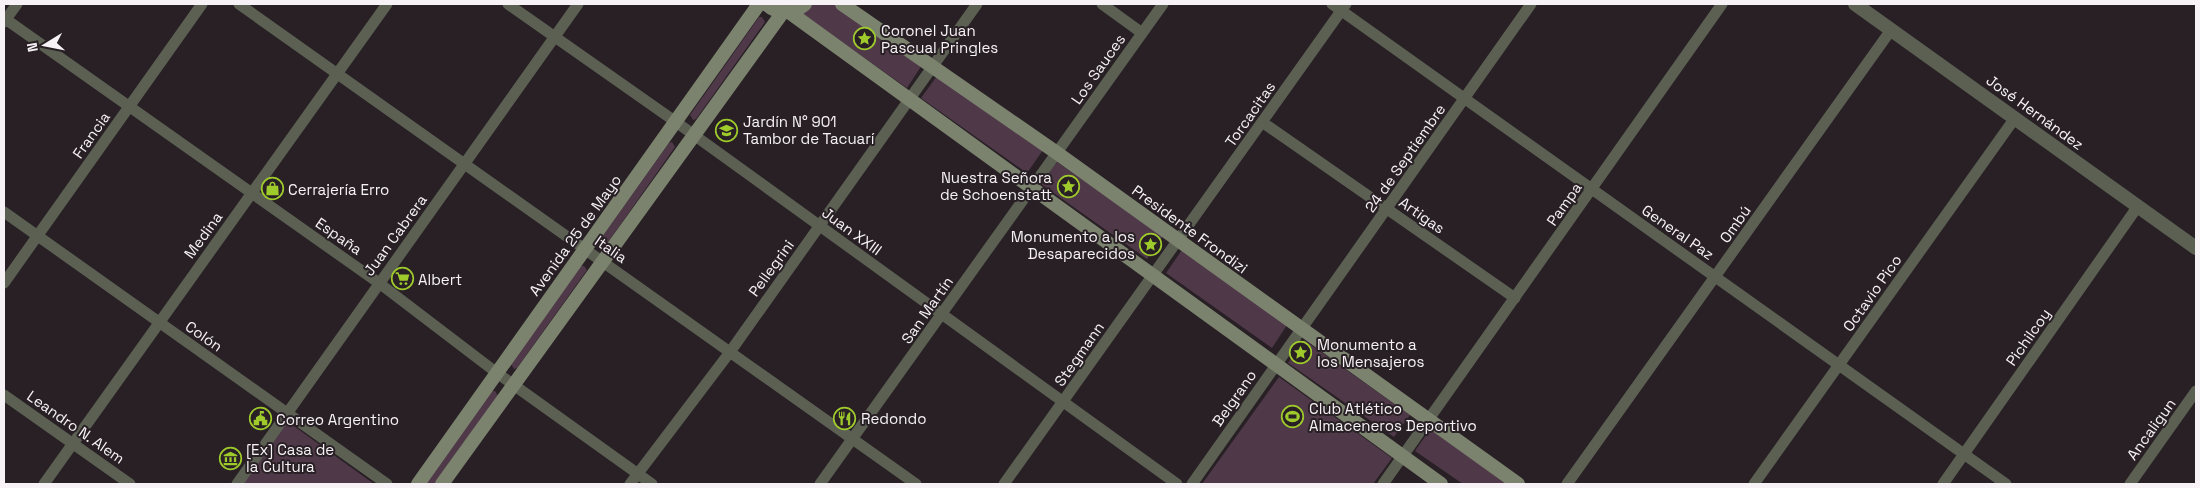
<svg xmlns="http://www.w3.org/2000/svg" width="2200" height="488" font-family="'Space Grotesk',sans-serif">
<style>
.green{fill:#4f3949}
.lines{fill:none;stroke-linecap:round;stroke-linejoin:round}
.minor{stroke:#5b6053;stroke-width:11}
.tertiary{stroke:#5b6053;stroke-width:14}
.secondary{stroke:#7b836e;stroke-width:14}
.labels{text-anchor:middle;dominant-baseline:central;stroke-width:4;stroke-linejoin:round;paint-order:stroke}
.poi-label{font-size:15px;fill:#f7f2f5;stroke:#282025;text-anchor:start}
.street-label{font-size:15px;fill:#f7f2f5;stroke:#282025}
</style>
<rect width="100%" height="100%" fill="#282025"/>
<g class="green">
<path d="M807,4H835L922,65L907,88L801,13Z"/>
<path d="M759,17H762L765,22L696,119L693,120L690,115Z"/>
<path d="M937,76L1043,150L1027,173L921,98Z"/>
<path d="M672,142L675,147L606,245H603L600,240L669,143Z"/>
<path d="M1057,162L1163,236L1147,259L1041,184Z"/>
<path d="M1182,250L1287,325L1272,348L1166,273Z"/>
<path d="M581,266H584L587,270L517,368L514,369L511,364Z"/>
<path d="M1304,340L1410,415L1394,437L1288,363Z"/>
<path d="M1279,377L1392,458L1373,484H1202Z"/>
<path d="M492,391H495L498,396L435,484H426Z"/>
<path d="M286,423L291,424L374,484H241Z"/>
<path d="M1431,428L1511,484H1463L1415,451Z"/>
</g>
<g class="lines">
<g class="minor">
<path d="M239,4L916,484"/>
<path d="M508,4L676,122L1177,484"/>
<path d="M1102,4L1142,33"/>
<path d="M1332,4L2006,484"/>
<path d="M4,18L379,283L497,373L652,484"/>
<path d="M4,22L17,4"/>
<path d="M1262,122L1515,298"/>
<path d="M4,212L387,484"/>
<path d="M4,283L202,4"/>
<path d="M4,395L130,484"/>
<path d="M44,484L387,4"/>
<path d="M237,484L578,4"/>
<path d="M630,484L730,352L977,4"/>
<path d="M820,484L1163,4"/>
<path d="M1004,484L1346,4"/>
<path d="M1192,484L1531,4"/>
<path d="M1383,484L1722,4"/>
<path d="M1567,484L1891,30"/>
<path d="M1754,484L2015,118"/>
<path d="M1943,484L2138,206"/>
<path d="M2130,484L2196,391"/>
</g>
<path class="tertiary" d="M1855,4L2196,248"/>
<g class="secondary">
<path d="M766,4C778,15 793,14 805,4"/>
<path d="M842,4L1057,153L1518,484"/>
<path d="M789,12L1441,484"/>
<path d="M418,484L759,4"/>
<path d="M442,484L783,12"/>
</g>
</g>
<defs>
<symbol id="sight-ring" viewBox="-11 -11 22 22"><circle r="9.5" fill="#282025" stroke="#9fca2c" stroke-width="1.5"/><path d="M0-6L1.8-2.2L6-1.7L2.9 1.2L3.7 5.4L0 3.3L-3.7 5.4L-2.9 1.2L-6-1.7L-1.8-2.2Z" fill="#9fca2c"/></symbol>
<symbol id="school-ring" viewBox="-11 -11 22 22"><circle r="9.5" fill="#282025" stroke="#9fca2c" stroke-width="1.5"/><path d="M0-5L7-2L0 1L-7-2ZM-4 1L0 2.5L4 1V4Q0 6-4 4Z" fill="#9fca2c"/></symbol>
<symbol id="shop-ring" viewBox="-11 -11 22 22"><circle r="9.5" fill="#282025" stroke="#9fca2c" stroke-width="1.5"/><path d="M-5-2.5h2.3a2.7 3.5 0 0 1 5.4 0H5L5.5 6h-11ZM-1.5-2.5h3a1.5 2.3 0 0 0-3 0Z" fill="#9fca2c"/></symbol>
<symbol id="supermarket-ring" viewBox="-11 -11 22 22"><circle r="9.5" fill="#282025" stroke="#9fca2c" stroke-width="1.5"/><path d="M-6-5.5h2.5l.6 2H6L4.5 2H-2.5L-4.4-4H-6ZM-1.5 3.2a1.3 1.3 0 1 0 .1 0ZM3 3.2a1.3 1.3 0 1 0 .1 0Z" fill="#9fca2c"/></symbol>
<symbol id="stadium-ring" viewBox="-11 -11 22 22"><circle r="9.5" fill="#282025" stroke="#9fca2c" stroke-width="1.5"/><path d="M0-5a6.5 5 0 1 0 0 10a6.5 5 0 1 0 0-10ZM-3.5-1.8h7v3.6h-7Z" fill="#9fca2c"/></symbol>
<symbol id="restaurant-ring" viewBox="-11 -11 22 22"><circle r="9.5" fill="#282025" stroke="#9fca2c" stroke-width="1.5"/><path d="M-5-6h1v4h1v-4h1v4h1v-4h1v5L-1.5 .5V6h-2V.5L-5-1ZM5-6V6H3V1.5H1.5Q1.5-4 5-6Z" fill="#9fca2c"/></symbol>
<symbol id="civic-ring" viewBox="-11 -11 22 22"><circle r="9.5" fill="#282025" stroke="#9fca2c" stroke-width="1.5"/><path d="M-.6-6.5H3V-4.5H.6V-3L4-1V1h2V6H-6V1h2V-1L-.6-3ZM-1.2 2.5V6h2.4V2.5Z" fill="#9fca2c"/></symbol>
<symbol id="museum-ring" viewBox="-11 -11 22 22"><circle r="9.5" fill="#282025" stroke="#9fca2c" stroke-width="1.5"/><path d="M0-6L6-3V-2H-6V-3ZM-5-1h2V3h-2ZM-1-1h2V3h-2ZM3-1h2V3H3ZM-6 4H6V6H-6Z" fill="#9fca2c"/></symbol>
</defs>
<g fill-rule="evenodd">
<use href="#sight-ring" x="852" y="26" width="25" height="25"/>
<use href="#school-ring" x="714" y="118" width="25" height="25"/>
<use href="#sight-ring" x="1056" y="174" width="25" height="25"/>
<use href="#shop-ring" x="260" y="176" width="25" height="25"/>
<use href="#sight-ring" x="1138" y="232" width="25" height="25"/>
<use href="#supermarket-ring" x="390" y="266" width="25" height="25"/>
<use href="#sight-ring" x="1288" y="340" width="25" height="25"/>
<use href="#stadium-ring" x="1280" y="404" width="25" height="25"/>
<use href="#restaurant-ring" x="832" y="406" width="25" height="25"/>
<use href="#civic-ring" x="248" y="406" width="25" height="25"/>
<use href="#museum-ring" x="218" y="446" width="25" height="25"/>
</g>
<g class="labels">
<g class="poi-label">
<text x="881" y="30">Coronel Juan<tspan x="881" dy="17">Pascual Pringles</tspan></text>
<text x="743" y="121">Jardín N° 901<tspan x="743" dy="17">Tambor de Tacuarí</tspan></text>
<text x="1052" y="177" text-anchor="end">Nuestra Señora<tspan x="1052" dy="17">de Schoenstatt</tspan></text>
<text x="288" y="189">Cerrajería Erro</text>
<text x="1135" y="236" text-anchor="end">Monumento a los<tspan x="1135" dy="17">Desaparecidos</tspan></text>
<text x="418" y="279">Albert</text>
<text x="1317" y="344">Monumento a<tspan x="1317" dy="17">los Mensajeros</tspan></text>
<text x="1309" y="408">Club Atlético<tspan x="1309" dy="17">Almaceneros Deportivo</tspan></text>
<text x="861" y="418">Redondo</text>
<text x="276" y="419">Correo Argentino</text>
<text x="246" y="449">[Ex] Casa de<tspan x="246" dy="17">la Cultura</tspan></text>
</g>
<g class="street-label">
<text transform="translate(1098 69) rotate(-55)">Los Sauces</text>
<text transform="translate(2035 112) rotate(36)">José Hernández</text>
<text transform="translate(1250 114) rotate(-55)">Torcacitas</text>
<text transform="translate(91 135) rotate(-55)">Francia</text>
<text transform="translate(1405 158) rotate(-55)">24 de Septiembre</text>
<text transform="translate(1564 204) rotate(-55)">Pampa</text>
<text transform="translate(1422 215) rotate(35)">Artigas</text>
<text transform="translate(1735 224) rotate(-55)">Ombú</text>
<text transform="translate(1190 229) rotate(36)">Presidente Frondizi</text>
<text transform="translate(852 231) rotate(36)">Juan XXIII</text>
<text transform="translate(1678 232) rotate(35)">General Paz</text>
<text transform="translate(203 235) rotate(-54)">Medina</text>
<text transform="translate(395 235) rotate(-54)">Juan Cabrera</text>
<text transform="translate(575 235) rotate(-54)">Avenida 25 de Mayo</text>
<text transform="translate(339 236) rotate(35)">España</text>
<text transform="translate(611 249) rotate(35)">Italia</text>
<text transform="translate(771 268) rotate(-54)">Pellegrini</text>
<text transform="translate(1872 293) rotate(-55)">Octavio Pico</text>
<text transform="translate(927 310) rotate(-55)">San Martín</text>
<text transform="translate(204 336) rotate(35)">Colón</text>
<text transform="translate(2028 337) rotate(-55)">Pichilcoy</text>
<text transform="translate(1079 354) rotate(-55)">Stegmann</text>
<text transform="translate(1234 398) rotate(-55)">Belgrano</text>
<text transform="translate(76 427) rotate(35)">Leandro N. Alem</text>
<text transform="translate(2151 429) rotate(-54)">Ancaligun</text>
</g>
</g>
<rect width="2200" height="488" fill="none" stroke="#f7f2f5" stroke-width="10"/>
<g transform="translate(45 45) rotate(260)" stroke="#282025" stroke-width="4" paint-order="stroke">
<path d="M0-4L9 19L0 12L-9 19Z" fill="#f7f2f5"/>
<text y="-8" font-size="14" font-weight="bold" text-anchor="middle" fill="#f7f2f5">N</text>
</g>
</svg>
